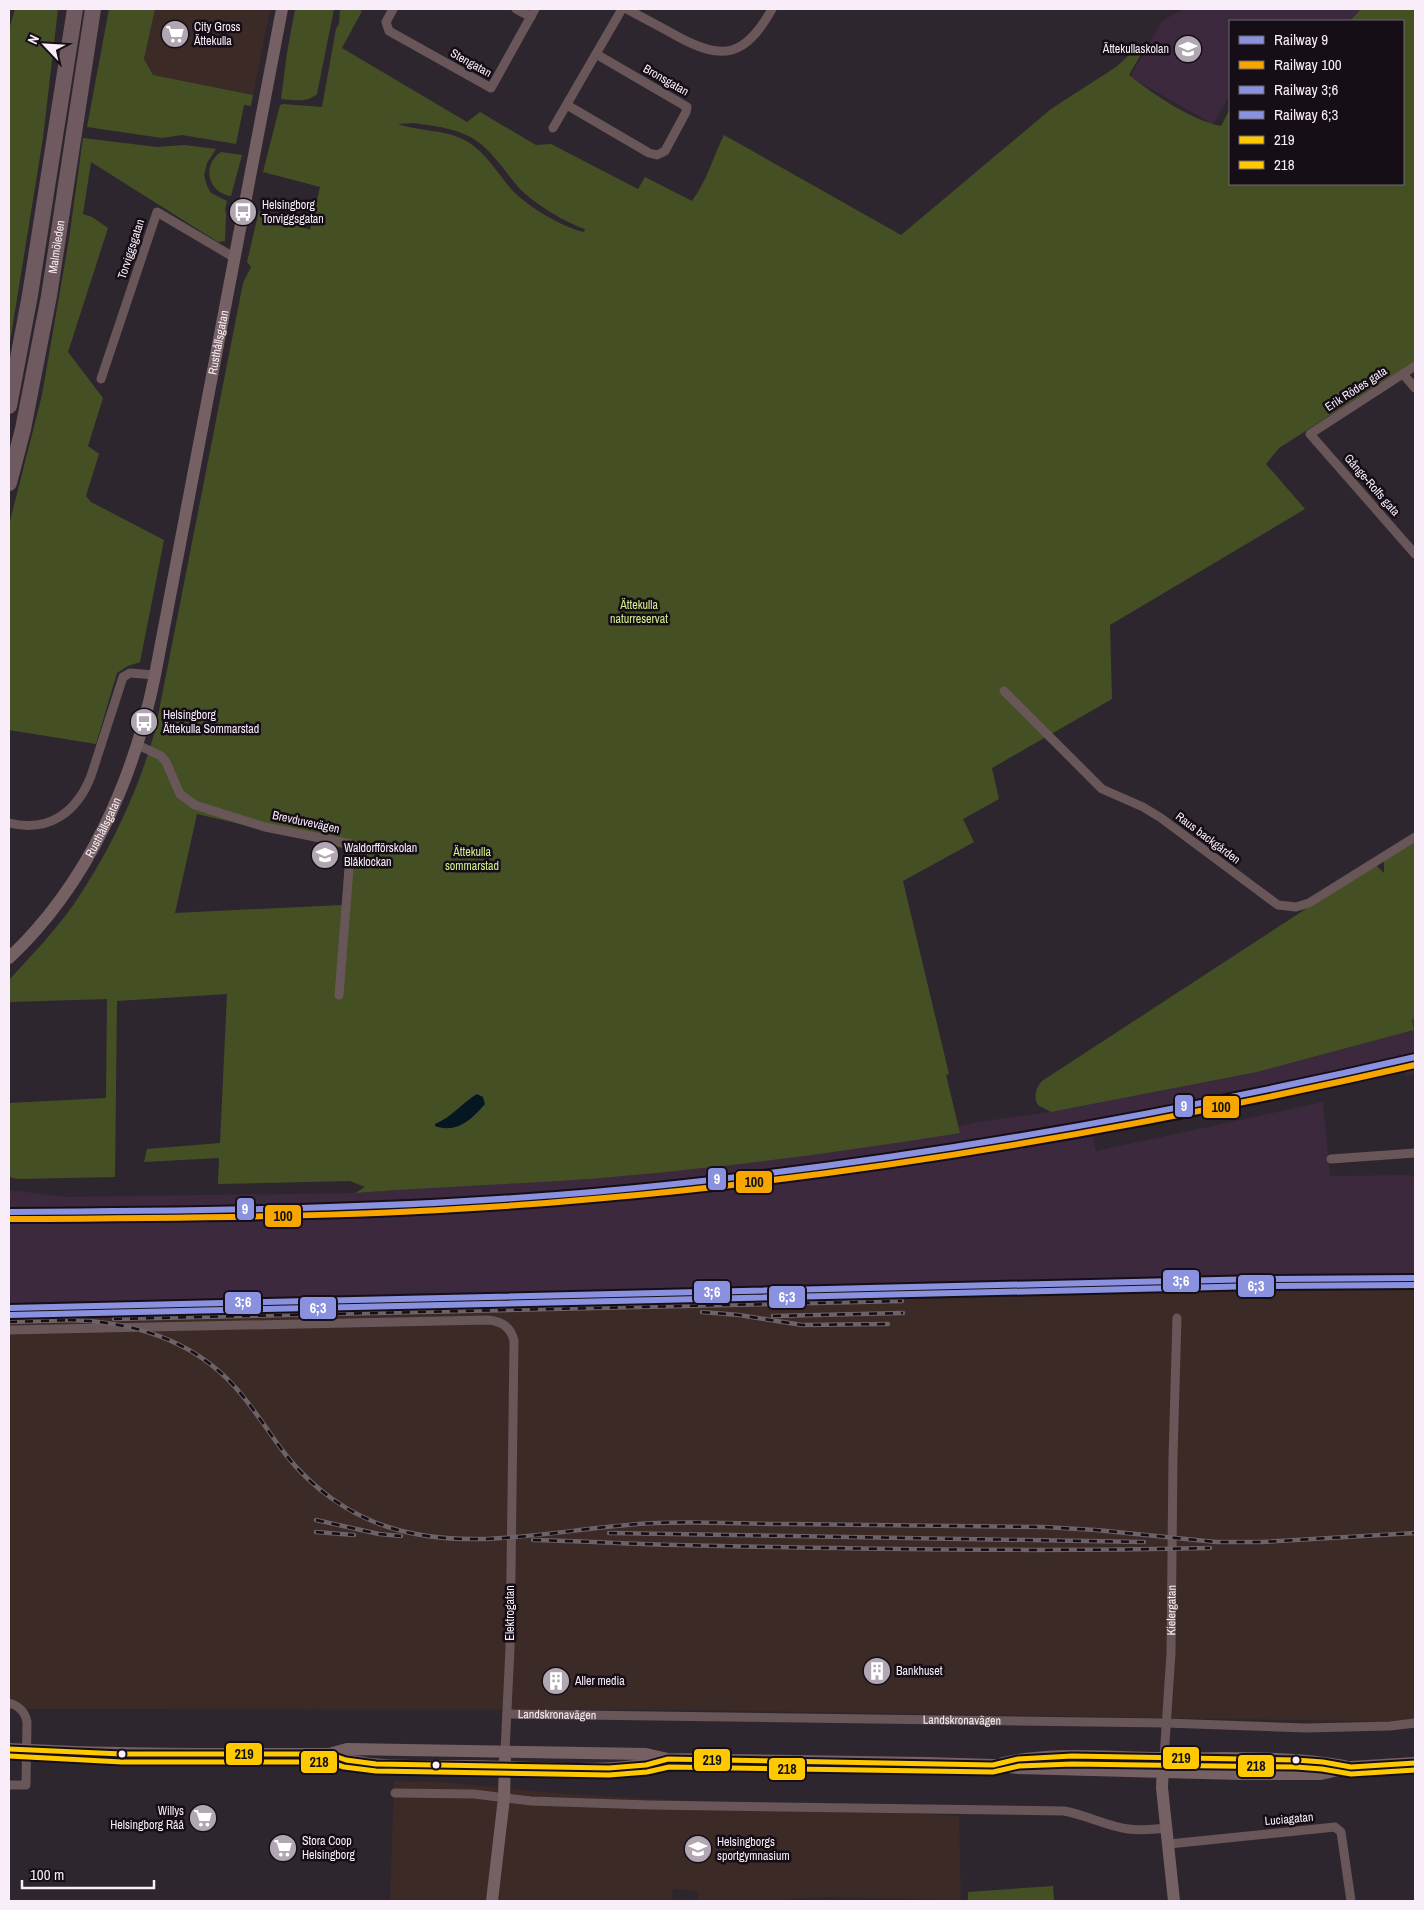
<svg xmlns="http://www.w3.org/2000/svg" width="1424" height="1910" font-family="'Archivo Narrow',sans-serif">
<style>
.commercial{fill:#3c2a26}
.industrial{fill:#3b2a25}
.built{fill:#3c293e}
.green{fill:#445024;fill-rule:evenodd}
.water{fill:#041722}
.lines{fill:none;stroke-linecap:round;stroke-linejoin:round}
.street{stroke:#685659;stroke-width:9}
.secondary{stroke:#756163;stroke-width:12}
.highway{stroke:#6f5a5f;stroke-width:16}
.rail-casing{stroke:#6d6266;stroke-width:4.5}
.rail{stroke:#160e16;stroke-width:2.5;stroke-dasharray:8;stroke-linecap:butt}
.bus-1-casing{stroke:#160e16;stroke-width:9}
.bus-2-casing{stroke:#160e16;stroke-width:9}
.bus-1{stroke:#fec900;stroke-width:5}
.bus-2{stroke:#fec900;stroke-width:5}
.rail-1-casing{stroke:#160e16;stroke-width:10}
.rail-2-casing{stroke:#160e16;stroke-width:10}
.rail-3-casing{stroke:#160e16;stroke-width:10}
.rail-4-casing{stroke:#160e16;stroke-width:10}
.rail-1{stroke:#8a92df;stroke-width:6}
.rail-2{stroke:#f7a600;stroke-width:6}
.rail-3{stroke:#8a92df;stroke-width:6}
.rail-4{stroke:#8a92df;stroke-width:6}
.bus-dot{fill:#f8edf8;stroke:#160e16;stroke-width:2}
.labels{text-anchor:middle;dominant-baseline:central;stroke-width:5;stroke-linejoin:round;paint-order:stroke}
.poi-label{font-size:12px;fill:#f8edf8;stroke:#160e16;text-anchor:start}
.street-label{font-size:12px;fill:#f8edf8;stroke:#160e16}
.park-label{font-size:12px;fill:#d1ef8c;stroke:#160e16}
.line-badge{stroke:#160e16;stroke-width:2}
.badge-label{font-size:14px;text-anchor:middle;font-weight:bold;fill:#fff}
.pale-badge-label{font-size:14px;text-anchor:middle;font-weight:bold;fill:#111}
</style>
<rect width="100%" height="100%" fill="#2e262f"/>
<path class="commercial" d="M155,9H270L253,95L153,75L144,59Z"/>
<g class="industrial">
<path d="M1415,1289V1722L682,1710L9,1709V1315L510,1306L912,1291Z"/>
<path d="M394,1781L441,1782L567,1794L959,1816L961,1900L825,1897L758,1901H698V1891L673,1889L672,1901H390Z"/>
</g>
<g class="built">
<path d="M1183,9H1366L1392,21H1230V95L1213,124L1130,77L1162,21Z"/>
<path d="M1415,1019V1074L1406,1076L1405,1070L1344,1085L1093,1137L1096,1151L1323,1102L1330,1176L1410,1175L1415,1177V1289L912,1291L510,1306L9,1315V1190L66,1197L355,1193L625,1172L921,1134L978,1122L1051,1112L1257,1072L1414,1030L1412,1020Z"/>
</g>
<g class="green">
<path d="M15,9H58L43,138L9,348V30Z"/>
<path d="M109,9H155L144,59L153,75L253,95L251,106L244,105L236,144L182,135L162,138L87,127Z"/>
<path d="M295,9H334L317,94C307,103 294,100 281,99L287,53Z"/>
<path d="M340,9H358L362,11L342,48L467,122L480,112L536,145L551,144L638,189L645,177L692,201C707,181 713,157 724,135L901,235L1051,109L1116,67L1139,46L1144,49L1129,75C1153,94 1191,120 1221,126L1230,109V184H1403V21H1350L1361,9H1415V361L1279,448L1266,464L1305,509L1110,625L1112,699L992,768L999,799L963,819L974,842L903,881L949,1074L946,1075L960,1133C848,1151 736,1166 623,1176C534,1184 444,1186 355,1193L365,1187L350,1181L218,1184L219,1158L144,1162L147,1149L220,1143L227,994L117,1001L115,1177L18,1179L9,1177V1103L106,1098L107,999L9,1002V980C31,956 55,931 74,904C110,851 138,792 155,731L243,283L251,267L247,262L259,211L310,230L320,187L263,172L280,105L283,104L322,107L336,29L339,24ZM413,123C436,126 464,129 482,145C496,157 508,175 520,189C535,204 566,223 585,229L584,232C562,227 528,207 512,190C498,174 487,154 468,142C447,129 421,132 398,124ZM197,814L346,849L342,905L175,913Z"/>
<path d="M83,138L157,147L185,145L216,149L207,163L204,175L207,186L211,193L227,201L225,210L226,214L225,241L218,242L91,162L83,214L92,217L108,228L68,352L103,398L88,446L99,454L86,496L91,502L164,540L140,662L128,666L117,673L96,744L9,730V525L42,395L69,239Z"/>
<path d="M221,152L242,155L231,196C208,193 201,165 221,152Z"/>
<path d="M1415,840V1019L1412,1020L1414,1030L1257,1072L1051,1112L1038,1105C1033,1097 1036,1088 1042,1081L1370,867L1377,866L1384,873V858Z"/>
<path d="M1053,1886L1054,1901H968V1892Z"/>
</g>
<path class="water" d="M477,1094L483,1097L485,1104C472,1119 457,1134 435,1126V1124C452,1117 462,1103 477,1094Z"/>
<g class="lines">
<g class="street">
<path d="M393,9L386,22L389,31L491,88L535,9"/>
<path d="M516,9L531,17"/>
<path d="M627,9C643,18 659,26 675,35C723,62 745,57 772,9"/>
<path d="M567,105L649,153L657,155L665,151L686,112L687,107L596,54"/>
<path d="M553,128L622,9"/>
<path d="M1415,366L1310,434L1415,554"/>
<path d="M1403,374L1415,388"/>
<path d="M101,379L157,212L235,258"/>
<path d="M1004,691L1102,789L1143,807L1161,818L1278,905L1296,907L1309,903L1415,837"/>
<path d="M138,745L161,756L166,762L180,794L195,805L265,827L351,844L339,995"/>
<path d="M9,823C49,833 77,812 91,776L123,677L130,673L155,675"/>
<path d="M1331,1159L1415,1153"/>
<path d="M9,1330L488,1320C501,1321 511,1327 514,1341L510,1648L505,1751"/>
<path d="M9,1703C19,1706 25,1711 27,1722L26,1785H9"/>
<path id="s1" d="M507,1714L1166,1723L1306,1728L1390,1726L1415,1723"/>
<path id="s2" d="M1164,1758L1171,1653L1173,1457L1177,1318"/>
<path d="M395,1793L474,1794L531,1801L649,1805L1064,1811C1087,1815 1106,1826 1128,1829C1141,1831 1154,1829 1167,1828"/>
<path d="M1169,1844L1335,1827L1341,1832L1351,1901"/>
</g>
<g class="secondary">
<path id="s3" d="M9,958C88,884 134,779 155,675L282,9"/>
<path d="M9,1749C115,1755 222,1754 329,1754L347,1749L646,1754L668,1759L927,1763L993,1765L1018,1768L1239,1774H1321L1351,1767L1415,1763"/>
<path d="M329,1754C373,1771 428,1765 476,1766C535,1767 609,1775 665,1760"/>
<path d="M1003,1763C1054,1751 1110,1758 1162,1758C1223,1759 1285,1755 1344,1766"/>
<path d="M1163,1764L1162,1788L1174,1901"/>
<path d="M492,1901L504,1798L505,1759"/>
</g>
<g class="highway">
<path d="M9,406L30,295L75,9"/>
<path id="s4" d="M9,483L23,429L49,296L93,9"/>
</g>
<defs>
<g id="rail">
<path d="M702,1312L739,1315L802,1325L888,1324"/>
<path d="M773,1316L903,1313"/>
<path d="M114,1319L902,1301"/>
<path d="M68,1320C130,1321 192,1339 235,1387C254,1408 268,1432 286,1455C312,1488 348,1514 388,1527C475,1555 568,1526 657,1523C701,1521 745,1524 789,1524C874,1525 959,1526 1044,1527L1096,1530L1216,1542H1262L1415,1533"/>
<path d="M9,1322L74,1320"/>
<path d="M316,1520L379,1534L401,1536"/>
<path d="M316,1532L354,1535"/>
<path d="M609,1533L1144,1542"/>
<path d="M533,1540C581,1541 629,1544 677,1545C855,1549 1033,1552 1210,1548"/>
</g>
</defs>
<use href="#rail" class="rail-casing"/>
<use href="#rail" class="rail"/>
<defs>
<path id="bus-1" d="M9,1749L122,1754H329L346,1760L376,1764L609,1768L646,1765L668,1759L993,1765L1018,1759L1072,1756L1296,1760L1323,1762L1351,1767L1415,1763"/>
<path id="bus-2" d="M9,1756L122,1762H328L344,1767L376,1771L609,1775L647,1772L669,1767L993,1772L1019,1766L1072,1764L1296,1767L1322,1769L1351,1774L1415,1770"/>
</defs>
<use href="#bus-1" class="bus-1-casing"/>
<use href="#bus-2" class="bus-2-casing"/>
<use href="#bus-1" class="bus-1"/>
<use href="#bus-2" class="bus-2"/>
<defs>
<path id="rail-1" d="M9,1212C204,1211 399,1209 593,1192C872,1167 1142,1120 1415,1057"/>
<path id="rail-2" d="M9,1219C204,1218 399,1217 593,1199C871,1175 1144,1127 1415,1065"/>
<path id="rail-3" d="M9,1308L1260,1279L1415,1278"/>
<path id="rail-4" d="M9,1315L1260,1286L1415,1285"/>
</defs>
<use href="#rail-1" class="rail-1-casing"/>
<use href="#rail-2" class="rail-2-casing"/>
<use href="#rail-3" class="rail-3-casing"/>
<use href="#rail-4" class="rail-4-casing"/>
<use href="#rail-1" class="rail-1"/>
<use href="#rail-2" class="rail-2"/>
<use href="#rail-3" class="rail-3"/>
<use href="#rail-4" class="rail-4"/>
</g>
<defs>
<symbol id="supermarket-disc" viewBox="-11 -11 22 22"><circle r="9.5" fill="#b1a7b2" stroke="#160e16"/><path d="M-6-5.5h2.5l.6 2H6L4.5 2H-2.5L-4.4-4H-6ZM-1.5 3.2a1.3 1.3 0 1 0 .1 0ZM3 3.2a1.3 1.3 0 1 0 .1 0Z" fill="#fff"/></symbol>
<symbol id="school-disc" viewBox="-11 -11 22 22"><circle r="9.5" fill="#b1a7b2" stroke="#160e16"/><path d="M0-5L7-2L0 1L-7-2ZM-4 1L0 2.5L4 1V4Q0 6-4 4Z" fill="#fff"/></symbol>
<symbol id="bus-disc" viewBox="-11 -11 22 22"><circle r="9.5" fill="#b1a7b2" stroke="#160e16"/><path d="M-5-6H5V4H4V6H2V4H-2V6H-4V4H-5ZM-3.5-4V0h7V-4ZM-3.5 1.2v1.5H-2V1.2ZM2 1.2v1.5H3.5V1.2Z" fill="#fff"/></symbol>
<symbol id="building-disc" viewBox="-11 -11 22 22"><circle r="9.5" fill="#b1a7b2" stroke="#160e16"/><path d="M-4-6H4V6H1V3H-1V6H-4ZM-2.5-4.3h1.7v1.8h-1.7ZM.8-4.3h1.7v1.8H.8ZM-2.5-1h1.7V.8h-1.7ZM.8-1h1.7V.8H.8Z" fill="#fff"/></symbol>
</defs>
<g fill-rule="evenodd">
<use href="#supermarket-disc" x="159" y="18" width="32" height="32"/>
<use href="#school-disc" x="1172" y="33" width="32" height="32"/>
<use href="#bus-disc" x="227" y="196" width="32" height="32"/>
<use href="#bus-disc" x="128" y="706" width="32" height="32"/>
<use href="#school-disc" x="309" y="839" width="32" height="32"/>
<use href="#building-disc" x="861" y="1655" width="32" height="32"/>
<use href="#building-disc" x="540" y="1665" width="32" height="32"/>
<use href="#supermarket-disc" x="187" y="1802" width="32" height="32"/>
<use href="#supermarket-disc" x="267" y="1832" width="32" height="32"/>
<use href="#school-disc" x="682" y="1833" width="32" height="32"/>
</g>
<g class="bus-dot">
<circle cx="122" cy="1754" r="4.5"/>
<circle cx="1296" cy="1760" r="4.5"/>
<circle cx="436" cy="1765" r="4.5"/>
</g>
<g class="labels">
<g class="poi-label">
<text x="194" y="27">City Gross<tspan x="194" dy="14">Ättekulla</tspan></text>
<text x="1169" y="49" text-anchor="end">Ättekullaskolan</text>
<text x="262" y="205">Helsingborg<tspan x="262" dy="14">Torviggsgatan</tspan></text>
<text x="163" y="715">Helsingborg<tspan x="163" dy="14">Ättekulla Sommarstad</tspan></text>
<text x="344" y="848">Waldorfförskolan<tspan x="344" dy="14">Blåklockan</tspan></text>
<text x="896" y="1671">Bankhuset</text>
<text x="575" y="1681">Aller media</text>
<text x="184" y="1811" text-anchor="end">Willys<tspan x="184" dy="14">Helsingborg Råå</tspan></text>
<text x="302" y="1841">Stora Coop<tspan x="302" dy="14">Helsingborg</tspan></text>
<text x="717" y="1842">Helsingborgs<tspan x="717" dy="14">sportgymnasium</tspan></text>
</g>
<g class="street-label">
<text transform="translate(471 63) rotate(29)">Stengatan</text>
<text transform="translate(666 80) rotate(30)">Bronsgatan</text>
<text stroke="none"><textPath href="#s4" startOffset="241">Malmöleden</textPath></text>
<text transform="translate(131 249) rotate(-72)">Torviggsgatan</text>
<text stroke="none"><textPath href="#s3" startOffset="662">Rusthållsgatan</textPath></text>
<text transform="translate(1356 389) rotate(-33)">Erik Rödes gata</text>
<text transform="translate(1372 485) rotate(49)">Gånge-Rolfs gata</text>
<text transform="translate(306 822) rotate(12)">Brevduvevägen</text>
<text stroke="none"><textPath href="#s3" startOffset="162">Rusthållsgatan</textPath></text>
<text transform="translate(1208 838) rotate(37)">Raus backgården</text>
<text stroke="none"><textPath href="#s2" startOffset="148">Kielergatan</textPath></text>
<text transform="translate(510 1613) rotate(-90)">Elektrogatan</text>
<text stroke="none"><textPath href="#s1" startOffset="50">Landskronavägen</textPath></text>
<text stroke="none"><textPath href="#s1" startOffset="455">Landskronavägen</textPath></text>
<text transform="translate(1289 1819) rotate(-5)">Luciagatan</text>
</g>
<g class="park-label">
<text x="639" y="605">Ättekulla<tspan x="639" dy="14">naturreservat</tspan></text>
<text x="472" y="852">Ättekulla<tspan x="472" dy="14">sommarstad</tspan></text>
</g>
</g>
<g class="line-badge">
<rect x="1174" y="1094" width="20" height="24" rx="5" fill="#8a92df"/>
<rect x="1202" y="1095" width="38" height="24" rx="5" fill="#f7a600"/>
<rect x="707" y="1167" width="20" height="24" rx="5" fill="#8a92df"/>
<rect x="735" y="1170" width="38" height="24" rx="5" fill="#f7a600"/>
<rect x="236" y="1197" width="19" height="24" rx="5" fill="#8a92df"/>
<rect x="264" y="1204" width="38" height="24" rx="5" fill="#f7a600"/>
<rect x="1162" y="1269" width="38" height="24" rx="5" fill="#8a92df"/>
<rect x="1237" y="1274" width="38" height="24" rx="5" fill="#8a92df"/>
<rect x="693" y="1280" width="38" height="24" rx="5" fill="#8a92df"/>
<rect x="768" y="1285" width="38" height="24" rx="5" fill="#8a92df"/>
<rect x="224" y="1291" width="38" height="24" rx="5" fill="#8a92df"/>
<rect x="299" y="1296" width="38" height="24" rx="5" fill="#8a92df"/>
<rect x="225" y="1742" width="38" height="24" rx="5" fill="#fec900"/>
<rect x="1162" y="1746" width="38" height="24" rx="5" fill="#fec900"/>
<rect x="693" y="1748" width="38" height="24" rx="5" fill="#fec900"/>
<rect x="300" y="1750" width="38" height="24" rx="5" fill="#fec900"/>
<rect x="1237" y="1754" width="38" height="24" rx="5" fill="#fec900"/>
<rect x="768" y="1757" width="38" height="24" rx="5" fill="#fec900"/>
</g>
<g class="badge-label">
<text x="1184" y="1111">9</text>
<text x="717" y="1184">9</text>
<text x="245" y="1214">9</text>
<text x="1181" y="1286">3;6</text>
<text x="1256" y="1291">6;3</text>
<text x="712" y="1297">3;6</text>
<text x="787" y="1302">6;3</text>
<text x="243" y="1307">3;6</text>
<text x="318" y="1313">6;3</text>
</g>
<g class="pale-badge-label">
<text x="1221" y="1112">100</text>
<text x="754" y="1187">100</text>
<text x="283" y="1221">100</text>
<text x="244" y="1759">219</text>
<text x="1181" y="1763">219</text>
<text x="712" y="1765">219</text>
<text x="319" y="1767">218</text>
<text x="1256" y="1771">218</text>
<text x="787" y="1774">218</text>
</g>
<rect width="1424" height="1910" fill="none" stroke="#f8edf8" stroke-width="20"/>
<rect x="1229" y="20" width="175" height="165" fill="#160e16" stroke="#706770"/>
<rect x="1239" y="36" width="25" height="8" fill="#8a92df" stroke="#706770"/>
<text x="1274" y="45" font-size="15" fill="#f8edf8">Railway 9</text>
<rect x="1239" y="61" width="25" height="8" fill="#f7a600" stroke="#706770"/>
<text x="1274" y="70" font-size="15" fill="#f8edf8">Railway 100</text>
<rect x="1239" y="86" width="25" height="8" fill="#8a92df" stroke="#706770"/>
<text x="1274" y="95" font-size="15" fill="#f8edf8">Railway 3;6</text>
<rect x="1239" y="111" width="25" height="8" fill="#8a92df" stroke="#706770"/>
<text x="1274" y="120" font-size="15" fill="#f8edf8">Railway 6;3</text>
<rect x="1239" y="136" width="25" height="8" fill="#fec900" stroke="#706770"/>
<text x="1274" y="145" font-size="15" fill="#f8edf8">219</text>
<rect x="1239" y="161" width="25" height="8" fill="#fec900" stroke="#706770"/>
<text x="1274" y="170" font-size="15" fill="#f8edf8">218</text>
<g transform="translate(45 45) rotate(295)" stroke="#160e16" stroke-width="4" paint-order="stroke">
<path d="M0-4L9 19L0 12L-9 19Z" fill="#f8edf8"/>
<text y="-8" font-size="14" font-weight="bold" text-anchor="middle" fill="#f8edf8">N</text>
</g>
<path d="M22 1880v8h132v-8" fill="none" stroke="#f8edf8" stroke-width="2.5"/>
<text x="30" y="1880" font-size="15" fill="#f8edf8" stroke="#160e16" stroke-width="4" paint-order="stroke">100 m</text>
</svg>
